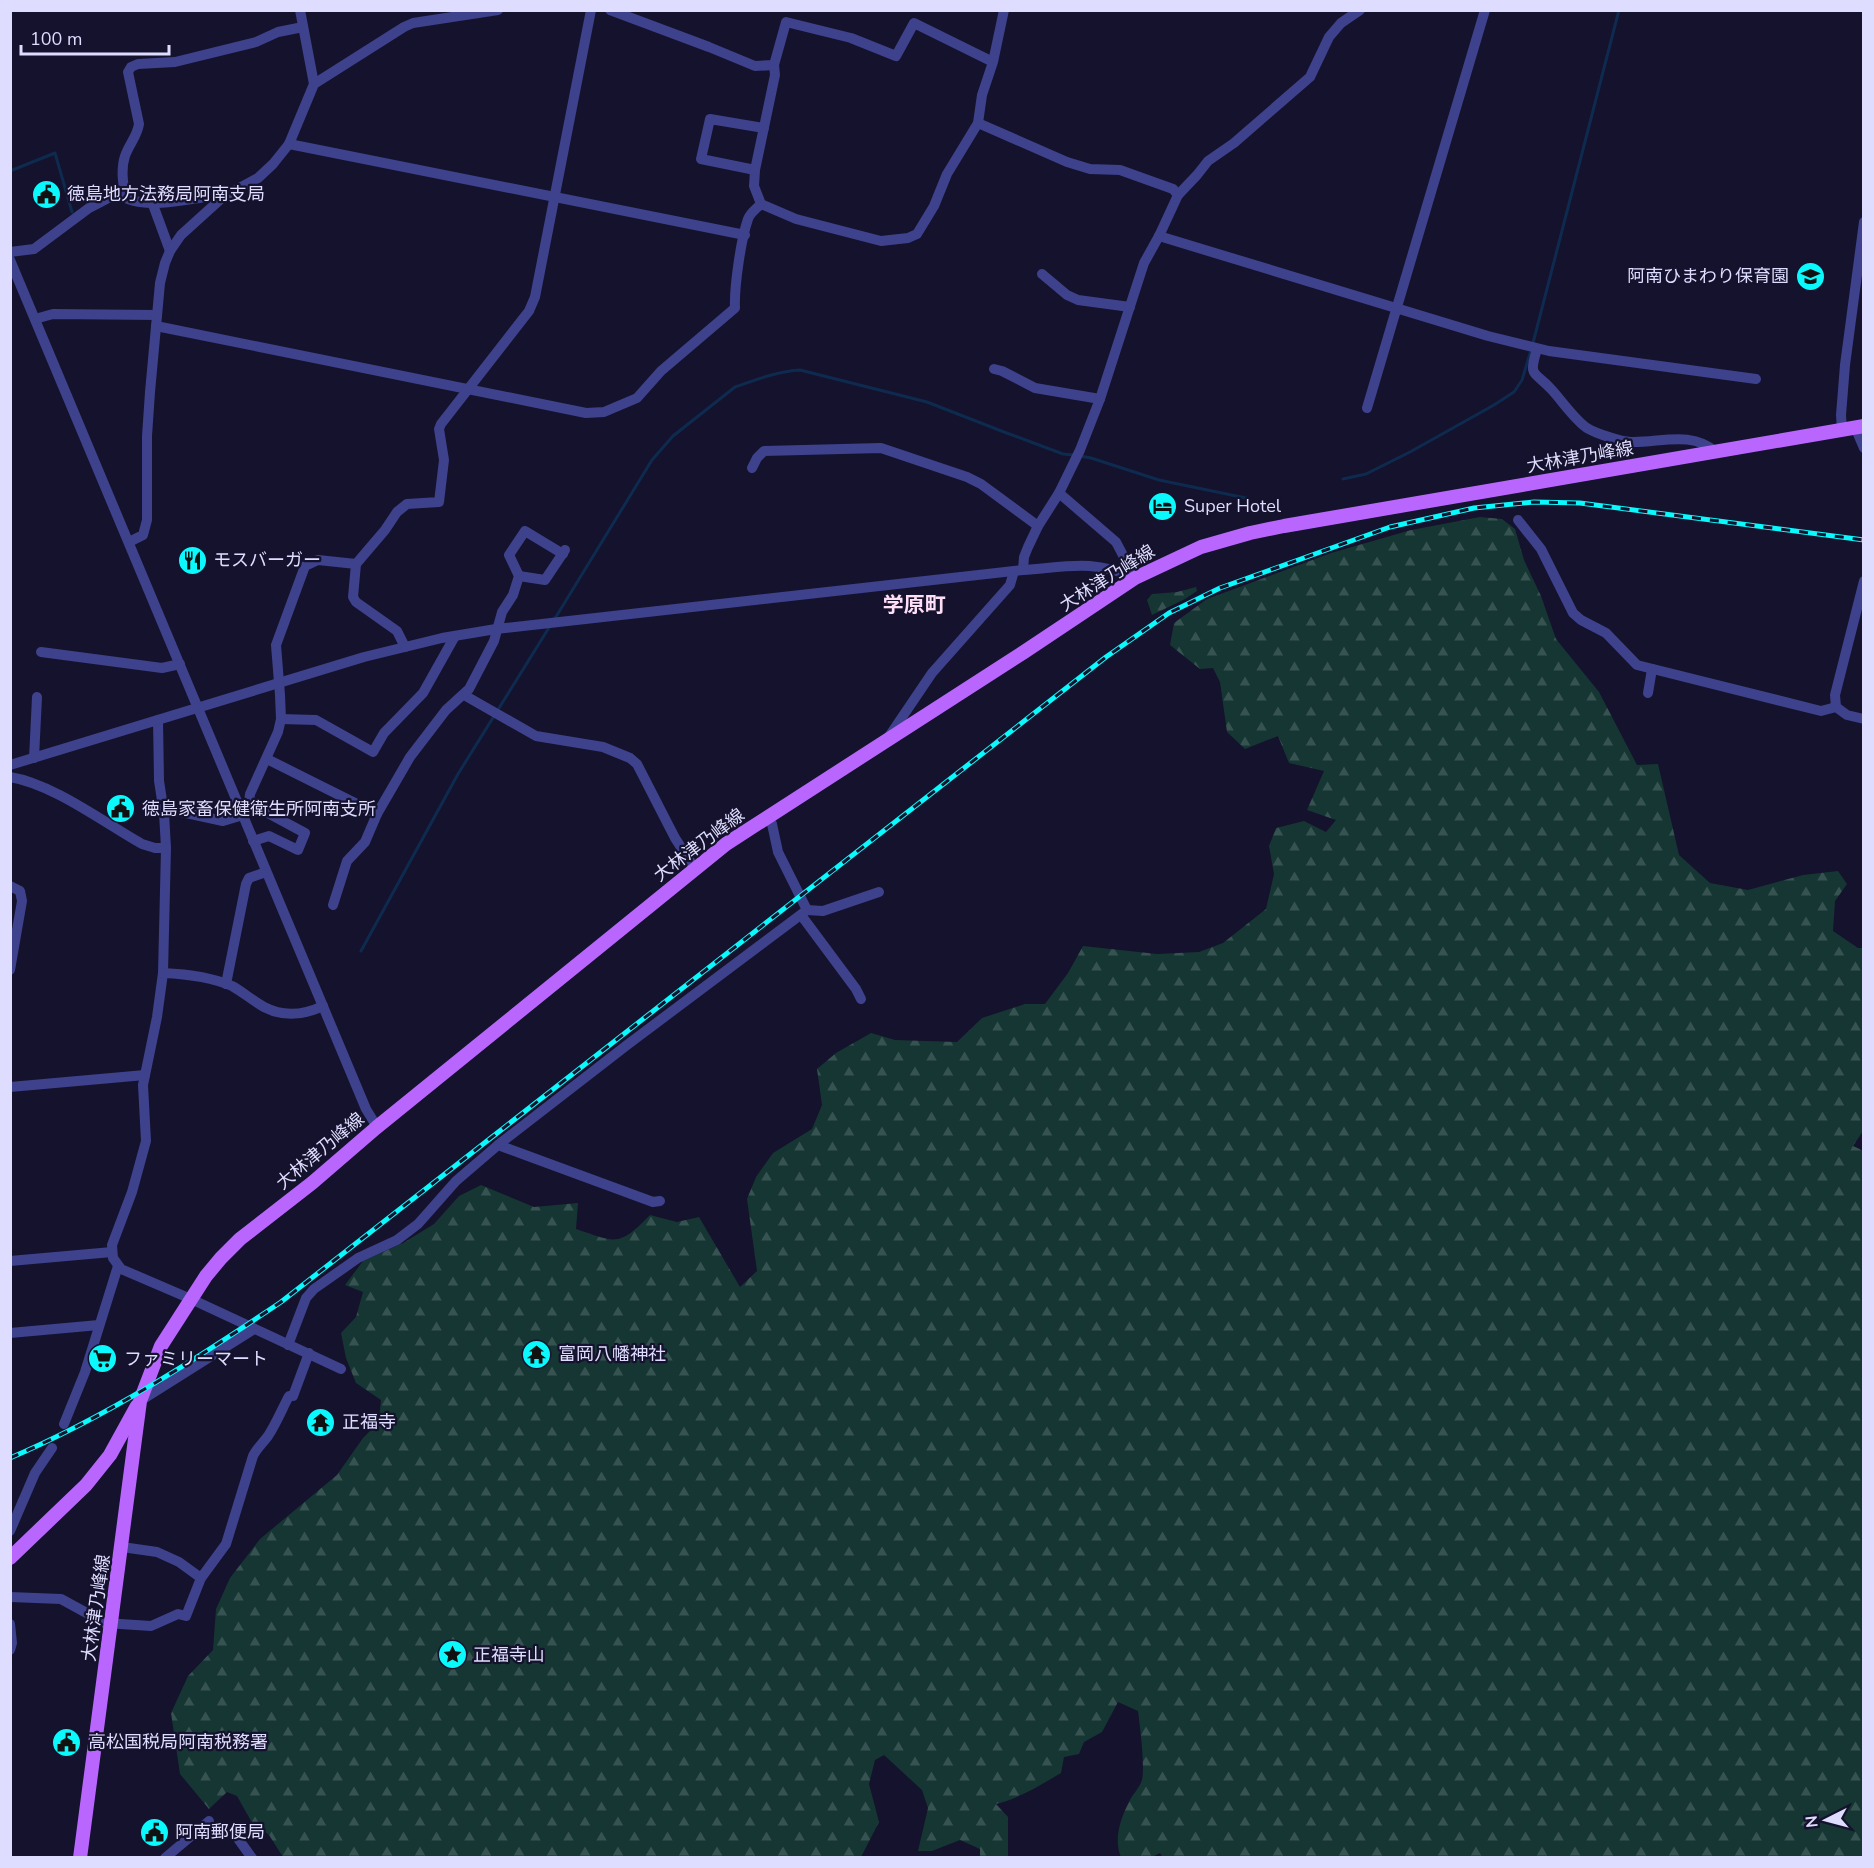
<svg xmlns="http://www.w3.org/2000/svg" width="1874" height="1868" font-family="'Nunito Sans','Noto Sans JP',sans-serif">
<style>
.forest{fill:url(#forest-firs)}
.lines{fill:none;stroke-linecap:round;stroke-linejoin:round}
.stream{stroke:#0e2b4f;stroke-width:3}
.minor{stroke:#3e418b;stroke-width:10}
.major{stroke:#b966fe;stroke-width:14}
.rail-casing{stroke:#0bf8fd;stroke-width:5}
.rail{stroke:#14122c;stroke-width:3;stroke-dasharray:9;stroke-linecap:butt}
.labels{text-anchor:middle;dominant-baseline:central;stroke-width:4.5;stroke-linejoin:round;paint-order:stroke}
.poi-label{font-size:18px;fill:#dfddff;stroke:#14122c;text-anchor:start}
.street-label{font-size:18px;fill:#dfddff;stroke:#14122c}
.quarter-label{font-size:21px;font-weight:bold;fill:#ffdff6;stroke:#14122c}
</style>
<defs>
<pattern id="forest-firs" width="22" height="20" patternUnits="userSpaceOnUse" patternTransform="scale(1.5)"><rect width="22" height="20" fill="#153632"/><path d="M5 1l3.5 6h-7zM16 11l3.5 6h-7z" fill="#375351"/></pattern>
</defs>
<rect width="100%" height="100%" fill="#14122c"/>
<g class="forest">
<path d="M1480,517L1502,519L1515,529L1524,560L1541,596L1556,639L1599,692L1637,765L1658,764L1679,855L1710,883L1748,890L1803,875L1838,871L1847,884L1835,901L1833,931L1858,948H1864L1863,1131L1853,1146L1864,1151L1863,1857L1163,1858L1160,1853L1152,1857H1121C1113,1839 1121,1817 1130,1800C1133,1794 1140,1787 1142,1780C1145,1766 1140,1726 1138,1711L1118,1702L1102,1732L1084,1742L1079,1754L1064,1757L1061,1773C1039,1786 1020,1798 996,1804L1008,1817V1857H980V1849L960,1840L932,1851H918L928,1808L922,1790L884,1755L875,1760L869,1784L879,1822L861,1857H283L269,1835L251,1821L237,1796L227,1792L209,1809L180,1774L171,1713L188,1676L213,1650L216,1609L230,1578L260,1539L337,1475L363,1438L379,1422L381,1400L356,1383L346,1358L341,1333L356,1317L363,1292L345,1285L363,1261L403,1243L434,1224L459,1196L481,1185L534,1207L578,1203L576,1229C616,1242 618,1248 650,1215L677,1222L699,1217L740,1287L757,1271L747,1199L756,1177L773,1153L812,1129L822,1105L817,1069L836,1053L871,1033L895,1040L957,1042L982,1018L1025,1004H1045L1068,973L1083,946L1157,954L1199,952L1223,943L1266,909L1274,874L1269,846L1276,828L1304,821L1326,832L1336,820L1307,810L1324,771L1289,763L1278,736L1245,749L1227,732L1220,682L1213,668L1200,669L1170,645L1174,623L1207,599L1331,553L1411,530Z"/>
<path d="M1196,587L1197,591L1185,599L1152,615L1147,600L1152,594L1177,592Z"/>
</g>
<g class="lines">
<g class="stream">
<path d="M10,171L55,153L72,212"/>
<path d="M1533,343L1619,10"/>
<path d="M1080,456L1091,458L1159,480L1246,498"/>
<path d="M1343,479L1366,474L1410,452L1494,405L1514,392L1522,380L1531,350"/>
<path d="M554,620L652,460L673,436L735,387C755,380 779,371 800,370L927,402L1004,432L1063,454L1074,455"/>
<path d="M361,951L458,774L550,626"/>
</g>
<g class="minor">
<path d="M610,10L709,47L755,66L774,65"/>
<path d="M993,62L914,23L896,56L851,38L786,22L774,65L775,75L755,170L754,186L761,204L796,219L881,241L908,238L917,234L934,206L947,174L978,123L982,95L993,62L1004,10"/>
<path d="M314,84L404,27L413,23L498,10"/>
<path d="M978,123L1067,162L1090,169L1120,170L1173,189L1178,195"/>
<path d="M289,144L745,235"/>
<path d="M755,170L701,159L710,119L764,128"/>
<path d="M223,197C192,195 158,210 128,199C122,188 121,168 125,156C129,144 137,137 139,124L128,72L131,67L138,64L175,62L256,42L278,32L303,27"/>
<path d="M152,202L170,251"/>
<path d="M1159,236L1488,336L1549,351L1756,379"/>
<path d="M10,252L34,249L89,208L114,195L124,193"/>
<path d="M10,260L317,992L366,1109L377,1127"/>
<path d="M1042,274L1067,295L1078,300L1130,307"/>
<path d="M35,319L53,314L157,315"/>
<path d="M156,326L586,413L604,412L637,398L661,371L735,308C734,287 741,239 748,219C750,213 756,209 761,204"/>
<path d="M1537,349C1528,378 1534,370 1552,390C1562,401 1575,420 1587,428C1595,433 1621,442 1631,442C1660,443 1691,430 1716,452"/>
<path d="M994,369L1002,371L1035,388L1100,399"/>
<path d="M1367,408L1485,10"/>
<path d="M1855,427L1864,448"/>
<path d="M1842,430L1841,415L1845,365L1864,222"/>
<path d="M752,468L757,458L764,451L881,448L967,477L981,484L1038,526"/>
<path d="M1059,493L1116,542L1135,578"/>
<path d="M1518,520L1541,549L1573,613L1581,620L1606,633L1637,665L1821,711L1836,707L1847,715L1864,719"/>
<path d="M129,542L143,535L147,520V436L150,392L160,283L165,263L170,251L181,235L223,197L258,178L273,164L289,144L314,84L300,10"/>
<path d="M356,564L353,597L356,602L397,631L405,647"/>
<path d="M1023,570L1024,557L1028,547L1038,526L1059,493L1080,450L1100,399L1144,263L1159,236L1178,195L1197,175L1208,161L1234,143L1310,77L1329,37L1341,23L1360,10"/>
<path d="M519,576L545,580L565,550"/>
<path d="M41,652L162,668L180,664"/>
<path d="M1648,693L1652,669"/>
<path d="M464,695L536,736L603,747L630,758L637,764L675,838L695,869"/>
<path d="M1836,707L1835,695L1864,581"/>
<path d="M281,719L316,720L373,752L384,733L423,693L455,636"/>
<path d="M158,720L159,781L164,813L166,848L163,973L157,1017L143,1085L146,1141L132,1192L112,1245L113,1258L121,1269L191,1299L341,1369"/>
<path d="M888,738L932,673L1010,585L1014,571"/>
<path d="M34,758L37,697"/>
<path d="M267,759L377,814"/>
<path d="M10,765L364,657L442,638L496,629L1023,570C1067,567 1093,559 1135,578"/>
<path d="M10,777C53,784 103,822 142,844L155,848H166"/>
<path d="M249,803L250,794L278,732L281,719L280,695L276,645L305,566L318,560L356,564L385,530L397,512L407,504L439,502L444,460L439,429L441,424L529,311L535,297L591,10"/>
<path d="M242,806L249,803L305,833L298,850L269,836L253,841"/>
<path d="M164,813L177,811L223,821L243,815"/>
<path d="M10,886L20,891L22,901L10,970"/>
<path d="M333,905L347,861L365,842L377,814L410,757L446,710L469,689L494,641L502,612L513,595L519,576L509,555L525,531L563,554"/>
<path d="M807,910L823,911L879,892"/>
<path d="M801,915L856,989L861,999"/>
<path d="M163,973C185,974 211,977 232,986C243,992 253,1001 264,1007C283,1017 304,1015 323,1006"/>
<path d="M226,984L246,884L249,878L266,872"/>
<path d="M10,1087L145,1075"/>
<path d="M498,1145L653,1202L660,1201"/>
<path d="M10,1261L112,1252"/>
<path d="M10,1333L99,1325"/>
<path d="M288,1345L306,1298L314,1289L358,1258L397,1240L418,1224L456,1181L498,1145L627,1045L807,910L778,852L772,824L768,817"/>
<path d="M140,1401L254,1329"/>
<path d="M64,1424L85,1372L118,1266"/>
<path d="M10,1531L35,1473L52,1448"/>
<path d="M122,1547L157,1552L179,1562L201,1578"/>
<path d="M10,1597L61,1599L105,1623L151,1626L178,1614L186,1616L201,1578L226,1544L253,1456C257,1448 263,1443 268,1436C276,1424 282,1409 289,1396H293L309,1353"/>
<path d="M10,1624L12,1643L10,1650"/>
<path d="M234,1833L252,1858"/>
<path d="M165,1858L209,1821"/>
</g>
<g class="major">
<path d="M10,1558L86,1485L110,1455L137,1406"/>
<path d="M80,1858L140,1401L161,1346L206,1276L221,1258L240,1239L312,1183L377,1127L726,844L1024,652L1135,578L1201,547L1250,533L1284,526L1864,426"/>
</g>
<defs>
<path id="rail" d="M10,1458C106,1417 195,1360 281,1302L1106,657L1169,613L1220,588L1390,527L1474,508L1534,502L1580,503L1864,540"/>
</defs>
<use href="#rail" class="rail-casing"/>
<use href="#rail" class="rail"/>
</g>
<defs>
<symbol id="civic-disc" viewBox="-11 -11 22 22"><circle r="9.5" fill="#0bf8fd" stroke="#14122c"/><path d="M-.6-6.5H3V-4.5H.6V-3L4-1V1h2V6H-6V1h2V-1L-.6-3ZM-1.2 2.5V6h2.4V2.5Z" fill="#111"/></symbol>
<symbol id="school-disc" viewBox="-11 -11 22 22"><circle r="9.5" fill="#0bf8fd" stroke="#14122c"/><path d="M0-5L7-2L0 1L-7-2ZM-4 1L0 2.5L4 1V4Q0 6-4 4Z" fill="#111"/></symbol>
<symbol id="hotel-disc" viewBox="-11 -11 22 22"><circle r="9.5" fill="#0bf8fd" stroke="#14122c"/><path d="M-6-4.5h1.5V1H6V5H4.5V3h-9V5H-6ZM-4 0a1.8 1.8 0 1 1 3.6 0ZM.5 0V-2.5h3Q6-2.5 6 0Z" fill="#111"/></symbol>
<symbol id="restaurant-disc" viewBox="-11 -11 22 22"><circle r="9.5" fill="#0bf8fd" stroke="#14122c"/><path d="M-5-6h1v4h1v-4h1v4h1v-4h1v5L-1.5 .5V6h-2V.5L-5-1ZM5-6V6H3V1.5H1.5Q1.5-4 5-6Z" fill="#111"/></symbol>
<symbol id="temple-disc" viewBox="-11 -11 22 22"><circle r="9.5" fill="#0bf8fd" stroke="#14122c"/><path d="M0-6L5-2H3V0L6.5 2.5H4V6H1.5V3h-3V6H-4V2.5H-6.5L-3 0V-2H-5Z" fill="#111"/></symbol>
<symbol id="supermarket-disc" viewBox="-11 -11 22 22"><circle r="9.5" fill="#0bf8fd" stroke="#14122c"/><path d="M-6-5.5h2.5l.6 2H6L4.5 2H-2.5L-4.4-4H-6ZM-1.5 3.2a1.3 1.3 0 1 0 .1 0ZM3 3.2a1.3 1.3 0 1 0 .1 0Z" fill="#111"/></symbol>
<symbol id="sight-disc" viewBox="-11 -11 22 22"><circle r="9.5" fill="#0bf8fd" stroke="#14122c"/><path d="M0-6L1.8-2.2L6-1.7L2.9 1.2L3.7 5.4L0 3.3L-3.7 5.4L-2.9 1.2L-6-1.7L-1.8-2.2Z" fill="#111"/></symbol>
</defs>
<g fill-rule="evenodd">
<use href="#civic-disc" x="30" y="178" width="33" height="33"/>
<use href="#school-disc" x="1794" y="260" width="33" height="33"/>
<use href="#hotel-disc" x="1146" y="490" width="33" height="33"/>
<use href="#restaurant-disc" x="176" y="544" width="33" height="33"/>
<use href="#civic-disc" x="104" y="792" width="33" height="33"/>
<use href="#temple-disc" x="520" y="1338" width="33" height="33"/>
<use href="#supermarket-disc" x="86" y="1342" width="33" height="33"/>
<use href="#temple-disc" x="304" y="1406" width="33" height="33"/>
<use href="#sight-disc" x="436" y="1638" width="33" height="33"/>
<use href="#civic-disc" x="50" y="1726" width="33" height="33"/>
<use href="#civic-disc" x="138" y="1816" width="33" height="33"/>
</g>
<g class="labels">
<g class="poi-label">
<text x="67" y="194">徳島地方法務局阿南支局</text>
<text x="1789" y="276" text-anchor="end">阿南ひまわり保育園</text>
<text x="1184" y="506">Super Hotel</text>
<text x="213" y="560">モスバーガー</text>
<text x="142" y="809">徳島家畜保健衛生所阿南支所</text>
<text x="558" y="1354">富岡八幡神社</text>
<text x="124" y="1359">ファミリーマート</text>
<text x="342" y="1422">正福寺</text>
<text x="473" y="1655">正福寺山</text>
<text x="88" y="1742">高松国税局阿南税務署</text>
<text x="175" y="1832">阿南郵便局</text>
</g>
<g class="street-label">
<text transform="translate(1580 457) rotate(-10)">大林津乃峰線</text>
<text transform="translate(1107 578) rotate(-32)">大林津乃峰線</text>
<text transform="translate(699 845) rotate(-37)">大林津乃峰線</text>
<text transform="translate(320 1151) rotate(-40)">大林津乃峰線</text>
<text transform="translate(96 1608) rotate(-82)">大林津乃峰線</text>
</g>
<g class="quarter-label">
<text x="914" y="605">学原町</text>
</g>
</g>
<rect width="1874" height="1868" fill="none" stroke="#dfddff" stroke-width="24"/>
<g transform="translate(1826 1820) rotate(264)" stroke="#14122c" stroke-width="4.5" paint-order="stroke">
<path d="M0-4.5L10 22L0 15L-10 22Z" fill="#dfddff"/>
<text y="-9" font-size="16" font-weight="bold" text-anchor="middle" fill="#dfddff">N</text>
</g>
<path d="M21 45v9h148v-9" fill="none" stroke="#dfddff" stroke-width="3"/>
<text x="30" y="45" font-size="18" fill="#dfddff" stroke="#14122c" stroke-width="4.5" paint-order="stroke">100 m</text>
</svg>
